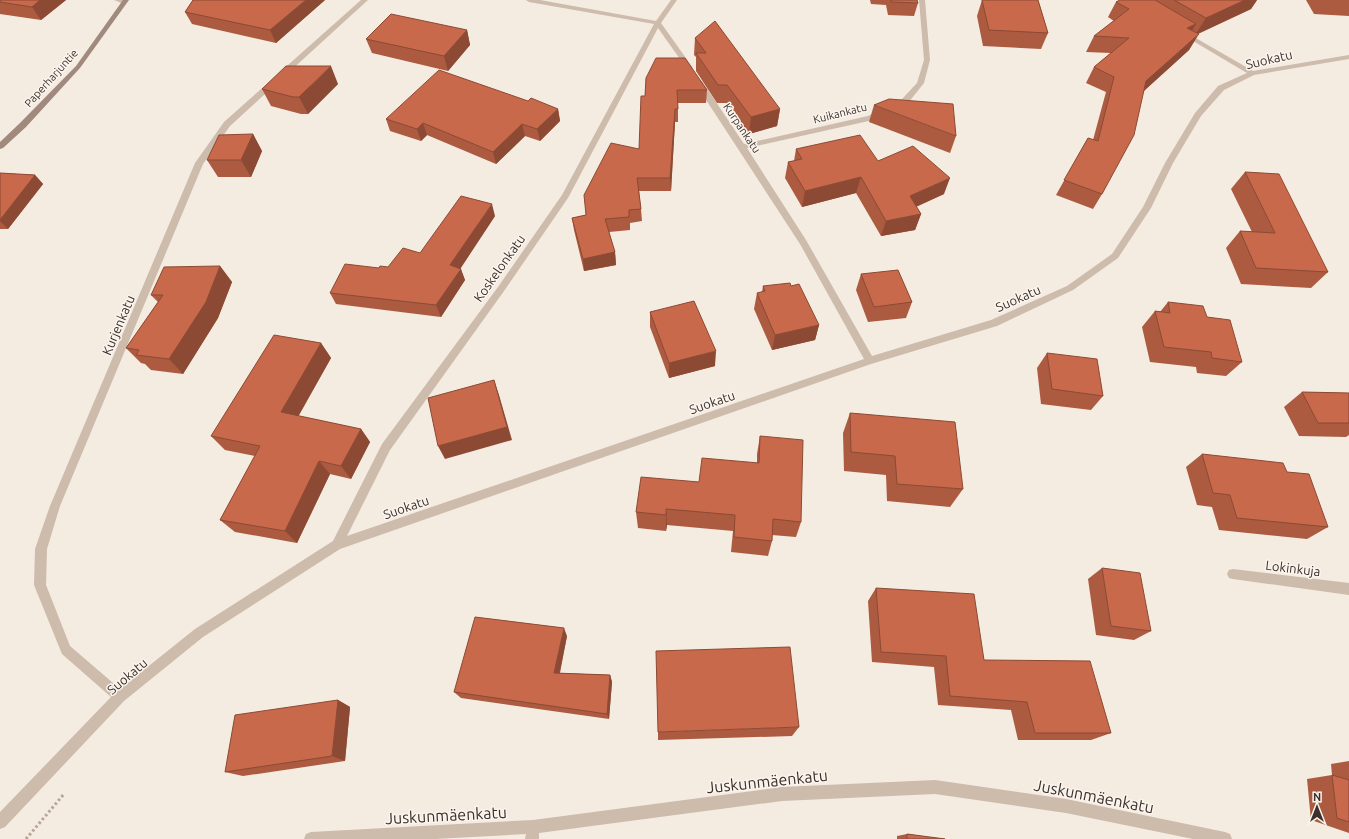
<svg xmlns="http://www.w3.org/2000/svg" width="1349" height="839" font-family="Ubuntu,sans-serif">
	<rect width="100%" height="100%" fill="#f4ebe1"/>
	<g fill="none" stroke-linecap="round" stroke-linejoin="round">
		<!-- path -->
		<polyline stroke="#b9a596" stroke-width="3" stroke-dasharray="2.5 2.5" stroke-linecap="butt" points="26,839 64,794"/>
		<!-- street -->
		<g fill="#cdbbac" fill-rule="evenodd">
			<polygon points="114,0 124,0 127,2 124,4"/>
			<polygon points="361,0 368,0 230,126 203,164 60,506 47,549 46,585 70,646 120,689 195,629 333,541 382,444 498,287 562,195 654,24 529,2 526,0 540,0 656,21 671,0 677,0 661,23 693,68 689,70 687,69 658,28 568,198 504,291 390,450 347,536 864,359 800,244 695,83 696,81 702,81 744,144 868,116 902,99 917,83 924,60 919,0 925,0 930,60 924,83 908,103 873,120 747,148 806,240 872,356 991,320 1067,286 1112,254 1143,207 1165,163 1195,113 1218,86 1247,73 1183,35 1183,33 1187,33 1253,71 1349,55 1349,59 1254,75 1224,90 1201,116 1173,163 1151,208 1118,258 1073,290 997,326 871,364 340,549 203,637 124,701 5,827 0,829 0,812 111,697 62,654 34,585 35,549 50,506 195,163 224,122"/>
			<polygon points="1233,569 1349,583 1349,595 1233,579 1229,578 1227,574 1229,570"/>
			<polygon points="935,780 1066,799 1225,832 1230,834 1232,839 1193,839 1066,813 935,794 782,801 539,833 539,839 525,839 526,834 435,839 304,839 306,834 311,832 533,820 782,787"/>
		</g>
		<!-- secondary -->
		<polygon fill="#a18a7d" fill-rule="evenodd" points="123,0 129,0 80,68 26,127 3,148 0,149 0,142 20,123 76,66"/>
	</g>
	<!-- wall -->
	<g fill="#ac5a40">
		<polygon points="0,0 66,0 41,20 0,14"/>
		<polygon points="193,0 325,0 276,43 192,24 185,12"/>
		<polygon points="870,0 917,0 918,3 914,16 888,15 886,5 871,4"/>
		<polygon points="982,0 1038,0 1048,33 1041,49 983,46 977,16"/>
		<polygon points="1120,0 1257,0 1251,9 1198,34 1189,50 1144,91 1102,194 1093,209 1056,195 1088,138 1093,140 1106,92 1086,83 1094,67 1111,53 1086,52 1094,36 1114,21 1108,17 1116,2"/>
		<polygon points="1306,0 1349,0 1349,16 1314,14"/>
		<polygon points="467,30 470,45 448,71 372,53 366,39"/>
		<polygon points="695,38 780,109 777,126 749,134 726,103 717,103 696,71 696,57 694,55"/>
		<polygon points="646,78 707,90 706,103 678,103 678,122 675,122 671,191 639,191 641,209 642,221 630,223 630,230 609,232 615,252 616,265 584,271 574,230 572,218 586,215 639,149 645,96"/>
		<polygon points="338,84 308,114 301,114 271,106 262,89"/>
		<polygon points="528,101 558,109 560,121 540,141 525,136 496,164 427,135 421,141 390,131 386,119"/>
		<polygon points="874,105 956,136 950,153 869,122"/>
		<polygon points="253,134 262,151 251,177 218,177 207,160"/>
		<polygon points="796,149 878,161 944,194 916,207 921,214 915,230 881,236 856,193 802,207 785,178 788,162 794,161"/>
		<polygon points="1245,172 1328,272 1311,288 1241,284 1226,248 1240,231 1252,232 1231,189"/>
		<polygon points="0,173 35,175 43,184 8,229 0,229"/>
		<polygon points="495,216 460,268 465,280 441,317 336,304 330,293 379,268 388,267 420,253"/>
		<polygon points="220,266 232,282 218,318 183,374 151,370 145,364 141,363 126,348 158,302 151,295"/>
		<polygon points="861,274 912,302 906,318 868,322 856,290"/>
		<polygon points="763,286 791,286 819,325 815,340 772,350 754,309 757,293 762,292"/>
		<polygon points="1168,302 1207,317 1242,362 1226,376 1197,373 1196,367 1150,362 1142,327 1155,311 1160,312"/>
		<polygon points="650,312 715,366 669,378 650,327"/>
		<polygon points="321,343 331,358 298,416 361,429 370,442 351,479 330,474 297,543 235,532 220,520 255,456 225,450 211,436"/>
		<polygon points="1047,353 1103,396 1091,410 1041,404 1037,368"/>
		<polygon points="1302,392 1349,393 1349,435 1346,437 1299,436 1284,407"/>
		<polygon points="850,413 963,489 950,507 887,501 886,475 844,471 843,433"/>
		<polygon points="760,436 801,522 796,537 772,535 772,541 768,556 731,552 733,531 667,525 666,531 638,528 636,512 699,482 757,463 757,454"/>
		<polygon points="1202,454 1287,472 1328,527 1307,539 1219,530 1212,507 1197,505 1186,467"/>
		<polygon points="1102,568 1151,631 1134,640 1096,635 1088,579"/>
		<polygon points="876,588 984,660 1111,733 1091,740 1018,740 1011,710 938,705 934,667 872,662 868,601"/>
		<polygon points="567,636 560,673 610,675 612,682 609,719 461,698 454,692"/>
		<polygon points="338,700 350,707 345,761 243,776 225,772"/>
		<polygon points="799,727 792,736 658,740 658,732"/>
		<polygon points="1349,761 1349,833 1311,820 1307,779 1332,775 1331,764"/>
		<polygon points="907,834 945,839 897,839 897,836"/>
	</g>
	<!-- shaded-wall -->
	<g fill="#8c4a34">
		<polygon points="40,0 66,0 41,20 32,7"/>
		<polygon points="306,0 325,0 276,43 270,30"/>
		<polygon points="1245,0 1257,0 1251,9 1195,35 1206,18"/>
		<polygon points="1196,24 1187,39 1187,28"/>
		<polygon points="467,30 470,45 448,71 444,56"/>
		<polygon points="1199,34 1189,50 1137,97 1146,81"/>
		<polygon points="331,66 338,84 308,114 299,97"/>
		<polygon points="558,109 560,121 540,141 537,129"/>
		<polygon points="675,109 675,122 671,191 670,178"/>
		<polygon points="780,109 777,126 749,134 751,117"/>
		<polygon points="423,123 427,135 421,141 417,129"/>
		<polygon points="522,124 525,136 496,164 493,152"/>
		<polygon points="253,134 262,151 251,177 241,160"/>
		<polygon points="35,175 43,184 8,229 0,221 0,220"/>
		<polygon points="861,177 856,193 802,207 805,191"/>
		<polygon points="950,178 944,194 904,212 910,196"/>
		<polygon points="492,204 495,216 455,277 450,265"/>
		<polygon points="921,214 915,230 881,236 886,221"/>
		<polygon points="615,252 616,265 584,271 583,259"/>
		<polygon points="220,266 232,282 218,318 183,374 169,359"/>
		<polygon points="461,269 465,280 441,317 436,305"/>
		<polygon points="819,325 815,340 772,350 775,335"/>
		<polygon points="321,343 331,358 293,426 281,412"/>
		<polygon points="716,351 715,366 669,378 669,363"/>
		<polygon points="494,380 499,395 512,440 445,459 438,446"/>
		<polygon points="361,429 370,442 351,479 341,466"/>
		<polygon points="319,461 330,474 297,543 285,531"/>
		<polygon points="666,509 667,525 666,531"/>
		<polygon points="564,628 567,636 558,680 554,673"/>
		<polygon points="610,675 612,682 609,719 607,714"/>
		<polygon points="338,700 350,707 345,761 332,756"/>
	</g>
	<!-- building -->
	<g fill="#c8694b" stroke="#8c4a34">
		<polygon points="0,0 40,0 32,7 0,2"/>
		<polygon points="193,0 306,0 270,30 185,12"/>
		<polygon points="891,0 917,0 918,3 891,2"/>
		<polygon points="982,0 1038,0 1048,33 989,30"/>
		<polygon points="1120,0 1155,0 1196,24 1187,28 1199,34 1146,81 1134,135 1102,194 1064,180 1088,138 1098,141 1114,77 1094,67 1129,38 1094,36 1129,9 1116,2"/>
		<polygon points="1174,0 1245,0 1206,18"/>
		<polygon points="391,14 467,30 444,56 366,39"/>
		<polygon points="715,21 780,109 751,117 727,85 718,85 696,53 706,53 695,38"/>
		<polygon points="656,58 685,58 707,90 677,90 678,109 675,109 670,178 637,178 641,209 629,210 629,217 605,219 615,252 583,259 572,218 586,215 584,195 611,143 639,149 641,96 645,96 646,78"/>
		<polygon points="286,66 331,66 299,97 293,97 262,89"/>
		<polygon points="439,70 528,101 531,98 558,109 537,129 522,124 493,152 423,123 417,129 386,119"/>
		<polygon points="889,99 953,104 956,136 874,105"/>
		<polygon points="253,134 241,160 207,160 219,135"/>
		<polygon points="860,135 878,161 913,146 950,178 910,196 921,214 886,221 861,177 805,191 788,162 802,159 796,149"/>
		<polygon points="1245,172 1279,174 1328,272 1256,268 1240,231 1275,233"/>
		<polygon points="0,173 35,175 0,220"/>
		<polygon points="461,196 492,204 450,265 461,269 436,305 330,293 345,264 379,268 380,266 388,267 403,248 420,253"/>
		<polygon points="220,266 206,302 169,359 136,355 139,350 126,348 163,295 151,295 164,267"/>
		<polygon points="898,270 912,302 874,307 861,274"/>
		<polygon points="790,283 791,286 799,284 819,325 775,335 757,293 765,291 763,286"/>
		<polygon points="694,301 716,351 669,363 650,312"/>
		<polygon points="1168,302 1203,306 1207,317 1230,320 1242,362 1212,358 1211,352 1164,347 1155,311 1170,313"/>
		<polygon points="274,335 321,343 281,412 361,429 341,466 319,461 285,531 220,520 260,446 211,436"/>
		<polygon points="1047,353 1097,359 1103,396 1052,389"/>
		<polygon points="494,380 507,427 438,446 428,398"/>
		<polygon points="1302,392 1349,393 1349,423 1318,423"/>
		<polygon points="850,413 955,422 963,489 897,484 895,456 851,452"/>
		<polygon points="760,436 803,440 801,522 773,519 772,541 734,537 735,515 666,509 666,515 636,512 641,477 699,482 702,458 759,463"/>
		<polygon points="1202,454 1283,463 1287,472 1309,474 1328,527 1237,518 1230,495 1213,493"/>
		<polygon points="1102,568 1140,573 1151,631 1111,626"/>
		<polygon points="876,588 974,594 984,660 1090,661 1111,733 1035,733 1027,702 950,696 946,656 881,652"/>
		<polygon points="475,617 564,628 554,673 610,675 607,714 454,692"/>
		<polygon points="790,647 799,727 658,732 656,651"/>
		<polygon points="338,700 332,756 225,772 235,715"/>
		<polygon points="1332,775 1349,780 1349,822 1337,818"/>
		<polygon points="907,834 945,839 907,839"/>
	</g>
	<g text-anchor="middle" dominant-baseline="central" stroke-width="3" stroke-linejoin="round" paint-order="stroke">
		<!-- far-street labels -->
		<g font-size="11" fill="#3b302b" stroke="#fbf5ee">
			<text transform="translate(51 78) rotate(-48)">Paperharjuntie</text>
			<text transform="translate(840 113) rotate(-14)">Kuikankatu</text>
			<text transform="translate(742 128) rotate(56)">Kurpankatu</text>
		</g>
		<!-- street labels -->
		<g font-size="13" fill="#3b302b" stroke="#fbf5ee">
			<text transform="translate(1269 59) rotate(-13)">Suokatu</text>
			<text transform="translate(499 268) rotate(-55)">Koskelonkatu</text>
			<text transform="translate(1018 298) rotate(-24)">Suokatu</text>
			<text transform="translate(118 325) rotate(-67)">Kurjenkatu</text>
			<text transform="translate(712 402) rotate(-19)">Suokatu</text>
			<text transform="translate(406 507) rotate(-19)">Suokatu</text>
			<text transform="translate(1293 568) rotate(7)">Lokinkuja</text>
			<text transform="translate(127 676) rotate(-40)">Suokatu</text>
		</g>
		<!-- near-street labels -->
		<g font-size="16" fill="#3b302b" stroke="#fbf5ee">
			<text transform="translate(767 781) rotate(-6)">Juskunmäenkatu</text>
			<text transform="translate(1094 796) rotate(11)">Juskunmäenkatu</text>
			<text transform="translate(446 815) rotate(-3)">Juskunmäenkatu</text>
		</g>
	</g>
	<!-- north arrow -->
	<g transform="translate(1317 807)" stroke="#fbf5ee" stroke-width="3" paint-order="stroke">
	<path d="M0-3L7 15L0 10L-7 15Z" fill="#3b302b"/>
	<text y="-6" font-size="11" font-weight="bold" text-anchor="middle" fill="#3b302b">N</text>
	</g>
</svg>
